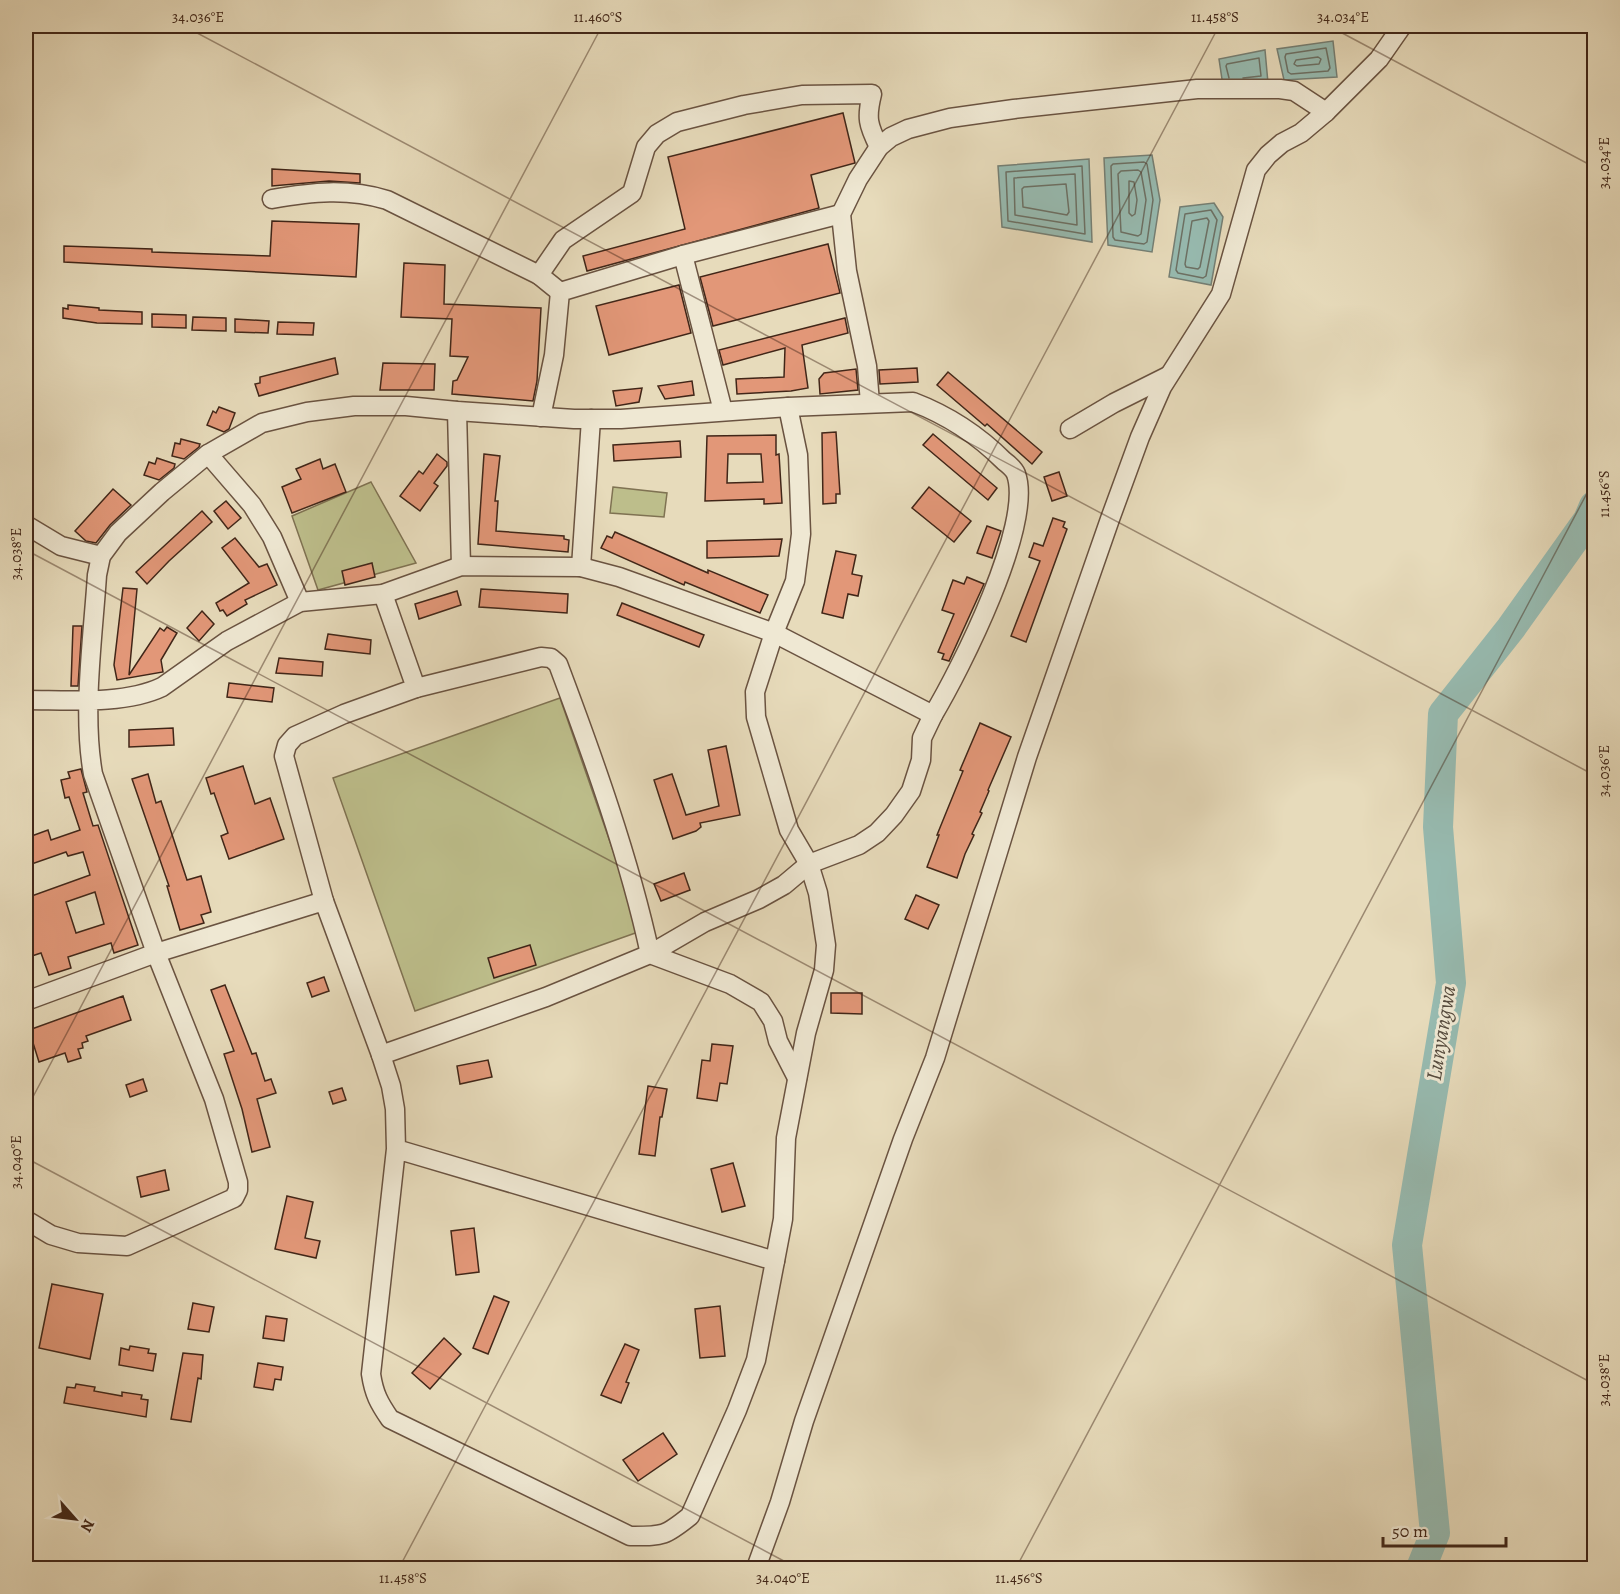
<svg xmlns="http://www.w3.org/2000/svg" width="1620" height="1594" font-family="Alegreya,serif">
	<rect width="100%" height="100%" fill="#e7dbbb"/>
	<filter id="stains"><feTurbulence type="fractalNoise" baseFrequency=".00333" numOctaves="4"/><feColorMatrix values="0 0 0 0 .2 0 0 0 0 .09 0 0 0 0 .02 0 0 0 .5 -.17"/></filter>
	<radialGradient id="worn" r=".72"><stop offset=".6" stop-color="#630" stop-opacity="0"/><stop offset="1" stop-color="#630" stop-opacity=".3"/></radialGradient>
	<!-- green -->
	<g fill="#bdbe8b" stroke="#7f7252" stroke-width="1.5">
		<polygon points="371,482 416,563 318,590 292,516"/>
		<polygon points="613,487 667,493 664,517 610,513"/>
		<polygon points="560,698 641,931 415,1011 333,778"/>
	</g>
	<!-- water -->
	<g fill="#97bbb1" stroke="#757f74" stroke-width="1.5">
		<polygon points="1333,41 1337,77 1284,80 1277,49"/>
		<polygon points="1265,50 1268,83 1223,86 1219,59"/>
		<polygon points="1152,155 1160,200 1152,252 1108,245 1104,158"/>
		<polygon points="1089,159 1092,242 1002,227 998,166"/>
		<polygon points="1214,203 1223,217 1211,285 1169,277 1180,207"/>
	</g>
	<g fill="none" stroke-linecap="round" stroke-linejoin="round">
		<!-- shore -->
		<g stroke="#6c7064" stroke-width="1.5">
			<polygon points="1326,48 1330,68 1328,71 1291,74 1288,72 1285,57 1286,54"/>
			<polygon points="1318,57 1321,59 1319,64 1297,66 1294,64 1296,60"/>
			<polyline points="1229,78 1226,66 1227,64 1259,58 1261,76 1243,78"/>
			<polygon points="1144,162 1147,164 1153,200 1147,242 1144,244 1115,240 1113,237 1111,166 1113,164"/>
			<polygon points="1082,166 1085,234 1008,221 1006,172"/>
			<polygon points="1138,170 1141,172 1146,200 1141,234 1138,236 1121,232 1118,174 1121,171"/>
			<polygon points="1075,174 1077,225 1015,215 1014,178"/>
			<polygon points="1129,181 1134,182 1137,200 1135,214 1132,216 1129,213"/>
			<polygon points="1066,184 1069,212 1067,215 1023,207 1022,189 1024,187"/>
			<polygon points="1211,210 1217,220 1206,276 1203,278 1178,273 1176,270 1185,214"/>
			<polygon points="1207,218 1209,221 1200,267 1198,269 1186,267 1185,264 1192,221"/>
		</g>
		<!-- river -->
		<polyline stroke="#97bbb1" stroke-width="30" points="1421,1568 1435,1533 1407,1245 1451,983 1438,827 1443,714 1511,628 1588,520 1594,506"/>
	</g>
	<!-- building -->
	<g fill="#e29778" stroke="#412618" stroke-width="1.5" fill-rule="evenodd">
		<polygon points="843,113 855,163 811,175 819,208 587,271 583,256 685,229 668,157"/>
		<polygon points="272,169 360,174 360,183 329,181 272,186"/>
		<polygon points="272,221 359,224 356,277 64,262 64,246 152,249 152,252 270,256"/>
		<polygon points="828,244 840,293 713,326 700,277"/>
		<polygon points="404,263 445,265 444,304 541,308 537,381 533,401 452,394 453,381 457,380 468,357 450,356 452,319 401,317"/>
		<polygon points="679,285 691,333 609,355 596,306"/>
		<polygon points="68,305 99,308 99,310 142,312 142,324 97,323 63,318 63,308 68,309"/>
		<polygon points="152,314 186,315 186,328 152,327"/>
		<polygon points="193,317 226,318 226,331 192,330"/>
		<polygon points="845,318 848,333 802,345 808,388 791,391 737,394 736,379 784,377 785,348 723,365 719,350"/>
		<polygon points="235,319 269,321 268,333 235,332"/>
		<polygon points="278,322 314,323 313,335 277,334"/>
		<polygon points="335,358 338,374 259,396 255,384 260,383 260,377"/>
		<polygon points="383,363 435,364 434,390 380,390"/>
		<polygon points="917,368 918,382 880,384 879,370"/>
		<polygon points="856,369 858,390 820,394 819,379 824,373"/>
		<polygon points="948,372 1042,452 1032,464 987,424 985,426 937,385"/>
		<polygon points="692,381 694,395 665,399 658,386"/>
		<polygon points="642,388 639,402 616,406 613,391"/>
		<polygon points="219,407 235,413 229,429 224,432 207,425 213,411 216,413"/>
		<polygon points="836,432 840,494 836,494 836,503 823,504 822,433"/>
		<polygon points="933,434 997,488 988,500 923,445"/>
		<path d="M776,435V455L779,454L782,503L764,504V499L705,501L707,436ZM728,454H761L763,482L727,483Z"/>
		<polygon points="181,439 200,444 199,447 184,459 172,456 175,443 180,444"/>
		<polygon points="680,441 681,457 614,461 613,445"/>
		<polygon points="437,454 447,462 447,466 434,483 438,486 420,511 400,496 419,471 423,474"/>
		<polygon points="484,454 500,456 495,501 498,501 496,531 564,536 564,539 569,540 568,552 478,544"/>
		<polygon points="157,458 175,464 174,468 159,480 144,475 149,462 155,464"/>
		<polygon points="320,459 323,469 335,464 346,492 292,513 282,487 301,479 296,469"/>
		<polygon points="1059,472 1067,496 1052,501 1044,477"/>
		<polygon points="929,487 971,521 954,542 912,508"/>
		<polygon points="113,489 131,505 110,525 96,543 86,541 75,531"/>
		<polygon points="226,501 241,518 228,529 214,511"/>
		<polygon points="202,511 212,522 169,561 147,584 136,572"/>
		<polygon points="1053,518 1065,522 1063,527 1067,529 1026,642 1011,636 1040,561 1029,557 1034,543 1043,546"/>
		<polygon points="987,526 1001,531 992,558 977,553"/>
		<polygon points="615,532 708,573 708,570 768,595 760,613 685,582 684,585 601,548 607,536 612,538"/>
		<polygon points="235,538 259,567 267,564 277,585 245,600 247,604 227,616 223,610 220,611 216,603 249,583 222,548"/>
		<polygon points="782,539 779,556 707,558 707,541"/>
		<polygon points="836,551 856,555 852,574 862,576 858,596 848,594 843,618 822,613"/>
		<polygon points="372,563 375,577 345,585 342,571"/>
		<polygon points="967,577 984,584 949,661 942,659 944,654 938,652 954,614 942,610 953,580 964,584"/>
		<polygon points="123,588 137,589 129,675 160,628 164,631 167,627 177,633 161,660 163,672 117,680 114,665"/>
		<polygon points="481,589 568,594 567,613 479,607"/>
		<polygon points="457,591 461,605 419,619 415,604"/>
		<polygon points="622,603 704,635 699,647 617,615"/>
		<polygon points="202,611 214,624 199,641 187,628"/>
		<polygon points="73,626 82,626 78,686 71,686"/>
		<polygon points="328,634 371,640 370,654 325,649"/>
		<polygon points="279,658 323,662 322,676 276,673"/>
		<polygon points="229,683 274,688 272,702 227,697"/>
		<polygon points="980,723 1011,737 988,790 989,791 980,812 982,813 972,834 974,835 965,854 957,878 927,867 939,835 937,835 963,771 960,770"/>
		<polygon points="173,728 174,745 129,747 129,730"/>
		<polygon points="726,746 740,815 700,823 701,827 696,831 673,839 654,780 672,774 686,815 719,806 708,750"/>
		<polygon points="243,766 255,804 270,798 284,839 229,859 221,836 228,833 214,793 211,794 206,778"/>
		<path d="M81,769L87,792L83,793L93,826L98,825L138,945L114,953L111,943L68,957L71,968L49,975L41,953L26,958V898L90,875L83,852L68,856L66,852L26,866V838L48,830L51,840L80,830L69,797L65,798L61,780L70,778L68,772ZM95,892L104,924L76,933L66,902Z"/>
		<polygon points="148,774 156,803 161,801 187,880 201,876 211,912 201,915 204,923 180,930 167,886 169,886 132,779"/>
		<polygon points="684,873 690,890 661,901 654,884"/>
		<polygon points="916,895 939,905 928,929 905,919"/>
		<polygon points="530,945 536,965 494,978 488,958"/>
		<polygon points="324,977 329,991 312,997 307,983"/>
		<polygon points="225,985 252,1054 256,1053 265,1081 271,1079 276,1093 257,1099 270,1147 252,1152 242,1109 224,1054 234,1051 211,990"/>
		<polygon points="831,993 862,993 862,1014 831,1013"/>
		<polygon points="123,996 131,1020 86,1036 88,1041 82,1043 83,1048 78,1049 81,1058 68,1062 65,1053 39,1062 29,1030"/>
		<polygon points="712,1044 733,1046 727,1084 720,1083 717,1101 697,1098 702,1060 710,1061"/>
		<polygon points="488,1060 492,1077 460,1084 457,1066"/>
		<polygon points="143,1079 147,1091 130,1097 126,1085"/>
		<polygon points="648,1086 667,1089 662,1117 660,1117 655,1156 639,1154"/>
		<polygon points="342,1088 346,1100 333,1104 329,1092"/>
		<polygon points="733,1163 745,1206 722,1212 711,1169"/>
		<polygon points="165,1170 169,1190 141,1197 137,1177"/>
		<polygon points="287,1196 313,1202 305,1238 320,1241 316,1258 275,1249"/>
		<polygon points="474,1228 479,1272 456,1275 451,1231"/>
		<polygon points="52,1284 103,1294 90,1359 39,1348"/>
		<polygon points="494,1296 509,1302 488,1354 473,1348"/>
		<polygon points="193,1303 214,1307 209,1332 188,1329"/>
		<polygon points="720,1306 725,1356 700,1358 695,1309"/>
		<polygon points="266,1316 287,1319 284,1341 263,1338"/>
		<polygon points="444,1338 461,1354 430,1389 412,1373"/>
		<polygon points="625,1344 639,1350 626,1382 629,1383 621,1403 601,1395"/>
		<polygon points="130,1346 149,1349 148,1353 156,1354 153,1371 119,1365 121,1348 129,1350"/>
		<polygon points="183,1353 203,1355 201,1379 198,1378 191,1422 171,1419"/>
		<polygon points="258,1363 283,1367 281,1380 275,1379 273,1390 254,1387"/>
		<polygon points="76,1384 95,1387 94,1391 122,1396 122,1392 142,1395 141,1399 148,1400 146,1417 64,1403 67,1387 75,1388"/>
		<polygon points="663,1433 677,1454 638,1481 623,1460"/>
	</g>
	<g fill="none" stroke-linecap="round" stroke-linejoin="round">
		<defs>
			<g id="street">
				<path d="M272,199C312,192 347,188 387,200L539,275L560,292"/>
				<polyline points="683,255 723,411"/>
				<path d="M539,275L563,240L632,193L646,147L657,134L677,122L744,105L802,95L872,94C866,118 868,125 879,147"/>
				<polyline points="870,403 867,366 847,271 841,214 858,179 879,147 891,137 908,129 950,118 1014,109 1197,89 1280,89 1294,91 1326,112"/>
				<polyline points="457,411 461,566"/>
				<polyline points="541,417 554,355 560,292 683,255 841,214"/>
				<polyline points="1070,429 1114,403 1168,376"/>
				<polyline points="208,454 252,505 272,537 300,602"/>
				<polyline points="26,525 61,546 101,556"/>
				<polyline points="581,567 591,419"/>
				<path d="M416,688L541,657L551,658L558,664C593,757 629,857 650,954L705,922L759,899L784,885L809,864L859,845L877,833L894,815L911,791L921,760L922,738L933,715"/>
				<path d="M26,700C67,700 124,705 162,687L227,641L300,602L383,594L461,566L581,567L619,577L774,633L933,715C960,670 1034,524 1016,474C1014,469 1008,464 1004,461C978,435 947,415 913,402L788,407L621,419H574L457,411L406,406H354L307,412L262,423L208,454L162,492L118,533L101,556L97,575C93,637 82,713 93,774L156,953L214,1099L238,1182V1190L234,1198L127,1246L78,1243L51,1235L26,1220"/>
				<polyline points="324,901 284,756 287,745 295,736 344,714 416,688 383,594"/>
				<path d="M26,1001L156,953L324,901L381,1055L391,1086L395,1109L396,1149L371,1374C374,1394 379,1403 390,1419L630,1536C663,1536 664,1537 690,1516L737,1410L756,1360L775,1261L396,1149"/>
				<polyline points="381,1055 546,997 650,954 730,984 761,1002 773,1021 778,1041 797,1078"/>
				<polyline points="775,1261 783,1219 786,1138 806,1033 824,970 826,945 818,893 809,864 789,830 756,717 755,692 774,633 795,581 801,534 798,455 788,407"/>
				<polyline points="756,1568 780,1502 804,1421 903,1139 935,1058 1027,757 1110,519 1140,437 1162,387 1221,294 1256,170 1268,155 1282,143 1301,133 1326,112 1379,59 1402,26"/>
			</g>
		</defs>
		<!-- street casing -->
		<use href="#street" stroke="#6a5341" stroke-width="21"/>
		<!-- street -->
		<use href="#street" stroke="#efe8d3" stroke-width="18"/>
	</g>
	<!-- ticks -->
	<path fill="none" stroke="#412618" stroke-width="1.5" stroke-opacity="0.45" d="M184,26L1594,775M1329,26L1594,167M26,550L1594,1384M26,1110L602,26M26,1158L797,1568M399,1568L1219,26M1016,1568L1594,480"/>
	<g text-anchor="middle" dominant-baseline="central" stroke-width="6" stroke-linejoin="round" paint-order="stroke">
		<!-- water labels -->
		<g font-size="22" font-style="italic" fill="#564b3e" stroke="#efe8d3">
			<text transform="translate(1441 1033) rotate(-81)">Lunyangwa</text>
		</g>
	</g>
	<!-- margin -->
	<rect width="1620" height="1594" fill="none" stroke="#e7dbbb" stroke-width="66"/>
	<!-- north arrow -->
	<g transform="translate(75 1519) rotate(118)" stroke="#efe8d3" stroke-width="4.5" paint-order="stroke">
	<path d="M0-4.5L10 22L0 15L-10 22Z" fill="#412618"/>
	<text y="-9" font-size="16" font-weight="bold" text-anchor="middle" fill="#412618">N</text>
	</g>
	<!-- scale -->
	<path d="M1383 1537v9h123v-9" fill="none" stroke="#412618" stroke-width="3"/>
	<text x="1392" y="1537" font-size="18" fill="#412618" stroke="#efe8d3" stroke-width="4.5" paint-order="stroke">50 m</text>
	<rect x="33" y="33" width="1554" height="1528" fill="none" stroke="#412618" stroke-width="2"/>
	<g font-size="15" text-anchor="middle" fill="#412618">
		<text x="198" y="22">34.036°E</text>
		<text x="598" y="22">11.460°S</text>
		<text x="1215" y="22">11.458°S</text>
		<text x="1343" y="22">34.034°E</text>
		<text transform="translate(1604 163) rotate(-90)" y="5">34.034°E</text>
		<text transform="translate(1604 494) rotate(-90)" y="5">11.456°S</text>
		<text transform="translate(16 554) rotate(-90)" y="5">34.038°E</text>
		<text transform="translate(1604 771) rotate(-90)" y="5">34.036°E</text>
		<text transform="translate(16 1162) rotate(-90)" y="5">34.040°E</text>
		<text transform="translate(1604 1380) rotate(-90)" y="5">34.038°E</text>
		<text x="403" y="1583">11.458°S</text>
		<text x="783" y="1583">34.040°E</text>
		<text x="1019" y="1583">11.456°S</text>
	</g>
	<rect width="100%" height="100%" filter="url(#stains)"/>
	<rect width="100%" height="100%" fill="url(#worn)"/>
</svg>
